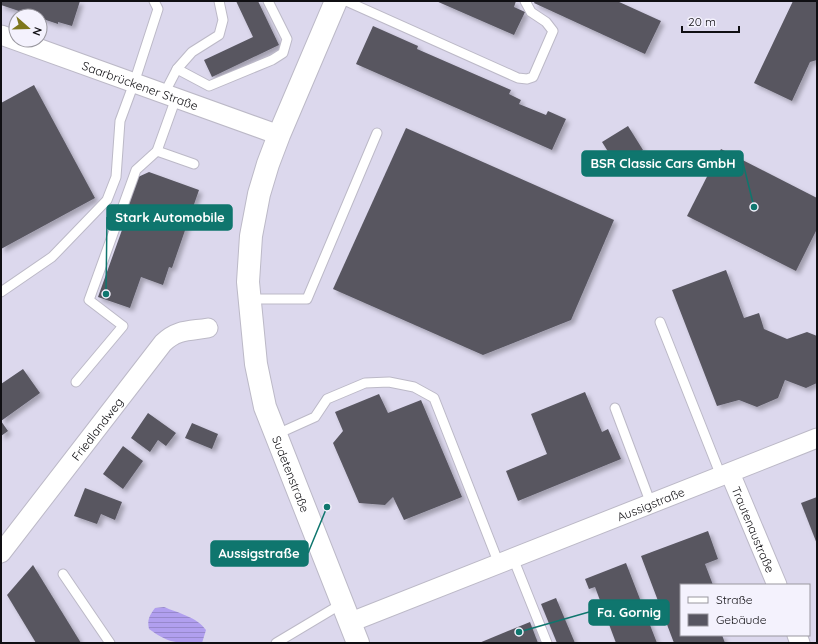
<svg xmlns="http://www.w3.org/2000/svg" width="818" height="644" font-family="Quicksand,sans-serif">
	<defs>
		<pattern id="water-rules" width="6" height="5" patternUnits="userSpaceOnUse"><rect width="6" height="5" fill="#b19fef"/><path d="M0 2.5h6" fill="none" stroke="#9788cc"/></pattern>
		<filter id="shadow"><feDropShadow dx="3.5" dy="3.5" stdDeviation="2" flood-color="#0004"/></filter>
	</defs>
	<rect width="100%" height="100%" fill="#e7e4f2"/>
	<!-- built -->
	<path fill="#dcd8ed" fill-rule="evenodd" d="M1,1H817V643H1ZM16,16H40V40H16ZM681,585H809V635H681Z"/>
	<!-- water -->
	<path fill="url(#water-rules)" d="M164,607C178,613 197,617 206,630L202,643C176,643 170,644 149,629C147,620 149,616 155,608Z"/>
	<!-- building -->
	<g fill="#585661" filter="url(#shadow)">
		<polygon points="1,1 80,1 72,26 58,22 58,24 40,18 40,16 34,16 1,5"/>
		<polygon points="236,1 258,1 279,45 212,77 204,60 253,37"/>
		<polygon points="436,1 516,1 514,7 525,12 514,35"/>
		<polygon points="535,1 617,1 661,21 645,54 534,3"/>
		<polygon points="793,1 817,1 816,50 817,60 810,62 792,101 754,83"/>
		<polygon points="373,26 418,46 417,49 511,90 509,94 521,100 519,104 546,115 548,111 566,119 552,150 356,64"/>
		<polygon points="34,85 95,198 1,249 1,103"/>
		<polygon points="628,126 643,150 617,166 602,142"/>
		<polygon points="406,128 614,220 571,320 483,355 333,289"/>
		<polygon points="721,149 817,198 817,229 796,271 687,216"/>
		<polygon points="149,172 199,190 172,268 169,267 163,285 141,277 130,308 98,297 127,216 124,215 138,177"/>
		<polygon points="726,270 744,318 759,313 764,329 787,339 807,332 817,336 817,383 806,388 785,380 778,398 757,407 739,400 717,406 672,290"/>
		<polygon points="23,369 40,393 1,421 8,431 1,436 1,384"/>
		<polygon points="585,392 602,432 608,429 621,459 518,501 506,471 547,454 531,414"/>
		<polygon points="379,394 388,413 421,400 462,497 404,520 393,497 385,505 359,503 333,443 343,431 335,412"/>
		<polygon points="148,413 176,433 166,446 158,440 150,452 131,438"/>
		<polygon points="192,423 218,434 212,449 185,438"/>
		<polygon points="123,446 143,461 123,489 103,474"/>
		<polygon points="85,488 122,502 115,520 101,514 97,524 74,516"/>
		<polygon points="817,497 817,544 801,503"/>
		<polygon points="708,531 718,559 705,564 713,585 681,585 681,635 722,635 725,643 674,643 641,556"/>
		<polygon points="626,563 657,643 616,643 595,587 589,589 585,579"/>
		<polygon points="33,565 81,643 36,643 7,595"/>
		<polygon points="556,598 575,643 557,643 541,604"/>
		<polygon points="530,622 538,643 479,643"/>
	</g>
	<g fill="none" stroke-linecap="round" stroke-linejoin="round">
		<defs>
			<g id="service">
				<polyline points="346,1 518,78 527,79 533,77 553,31 546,22 531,12 525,1"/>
				<polyline points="177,69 209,86 272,60 283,53 287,39 268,1"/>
				<polyline points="164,94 177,69 192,52 219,35 223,20 219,1"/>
				<polyline points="157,151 194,164"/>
				<polyline points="1,292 52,257 107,200 116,177 120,121 134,83 158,9 154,1"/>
				<polyline points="248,299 307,299 377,133"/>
				<polyline points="660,322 721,476"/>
				<polyline points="76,382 123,326 89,300 136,170 157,151 176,98"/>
				<polyline points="615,408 651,504"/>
				<polyline points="275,435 315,417 327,399 365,383 389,382 414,387 434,398 499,564"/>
				<polyline points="513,558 547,643"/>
				<polyline points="63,574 110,643"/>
				<polyline points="276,643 343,603"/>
			</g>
			<g id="minor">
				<path id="s1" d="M1,35L279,135"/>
				<path id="s2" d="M730,473L777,585"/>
				<path id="s3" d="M1,553L163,343C177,329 190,331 208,328"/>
				<path id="s4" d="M351,622L817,438"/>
				<polyline points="797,635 800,643"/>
			</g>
			<g id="tertiary">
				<path id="s5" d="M336,1L279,135L268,164L259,194L251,236L248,282L256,364L265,407L358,643"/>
			</g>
		</defs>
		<!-- service casing -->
		<use href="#service" stroke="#bcb9c7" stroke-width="11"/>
		<!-- minor casing -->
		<use href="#minor" stroke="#bcb9c7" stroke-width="21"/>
		<!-- tertiary casing -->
		<use href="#tertiary" stroke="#bcb9c7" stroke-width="24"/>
		<!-- service -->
		<use href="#service" stroke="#fff" stroke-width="9"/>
		<!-- minor -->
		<use href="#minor" stroke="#fff" stroke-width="19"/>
		<!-- tertiary -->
		<use href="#tertiary" stroke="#fff" stroke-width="22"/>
	</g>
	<g text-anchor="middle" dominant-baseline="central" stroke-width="4" stroke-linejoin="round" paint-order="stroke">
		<!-- street labels -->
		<g font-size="12" fill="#100f13" stroke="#f4f2fd">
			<text stroke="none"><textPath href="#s1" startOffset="148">Saarbrückener Straße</textPath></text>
			<text stroke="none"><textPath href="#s3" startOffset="157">Friedlandweg</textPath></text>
			<text stroke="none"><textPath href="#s5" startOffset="495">Sudetenstraße</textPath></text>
			<text stroke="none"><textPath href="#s4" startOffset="322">Aussigstraße</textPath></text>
			<text stroke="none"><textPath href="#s2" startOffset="61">Trautenaustraße</textPath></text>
		</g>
	</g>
	<!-- callouts -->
	<path fill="none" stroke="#0f766e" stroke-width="1.5" d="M754 207L743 163M106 294L107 217M327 507L308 553M519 632L589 612"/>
	<g fill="#0f766e" stroke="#f4f2fd" stroke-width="1.5">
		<circle cx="754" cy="207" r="4"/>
		<circle cx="106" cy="294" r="4"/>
		<circle cx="327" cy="507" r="4"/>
		<circle cx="519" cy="632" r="4"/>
	</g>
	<g fill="#0f766e" stroke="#0f766e" stroke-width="1.5">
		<rect x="582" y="151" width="161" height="25" rx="4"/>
		<rect x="107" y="205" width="125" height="25" rx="4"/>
		<rect x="211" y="541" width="97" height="25" rx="4"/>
		<rect x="589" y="600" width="80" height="25" rx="4"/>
	</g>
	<g font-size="13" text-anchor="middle" font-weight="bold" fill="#fff">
		<text x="663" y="168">BSR Classic Cars GmbH</text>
		<text x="170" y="222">Stark Automobile</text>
		<text x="259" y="558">Aussigstraße</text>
		<text x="629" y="617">Fa. Gornig</text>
	</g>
	<!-- border -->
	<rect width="818" height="644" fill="none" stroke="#100f13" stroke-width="4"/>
	<!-- legend -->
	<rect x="680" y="584" width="130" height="52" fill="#f4f2fd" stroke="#99979f"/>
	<rect x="688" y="597" width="20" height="6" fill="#ffffff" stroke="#99979f"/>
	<text x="716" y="604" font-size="12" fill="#100f13">Straße</text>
	<rect x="688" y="614" width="20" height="12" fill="#585661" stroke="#99979f"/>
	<text x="716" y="624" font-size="12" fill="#100f13">Gebäude</text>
	<!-- north arrow -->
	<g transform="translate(28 28) rotate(110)"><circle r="19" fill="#f4f2fd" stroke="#99979f"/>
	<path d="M0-3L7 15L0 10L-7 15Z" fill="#7e771c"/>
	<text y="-6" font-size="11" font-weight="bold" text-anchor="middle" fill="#100f13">N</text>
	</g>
	<!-- scale -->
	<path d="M682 26v6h57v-6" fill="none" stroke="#100f13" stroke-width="2"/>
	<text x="688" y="26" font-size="12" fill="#100f13" stroke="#f4f2fd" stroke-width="3" paint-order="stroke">20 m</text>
</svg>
